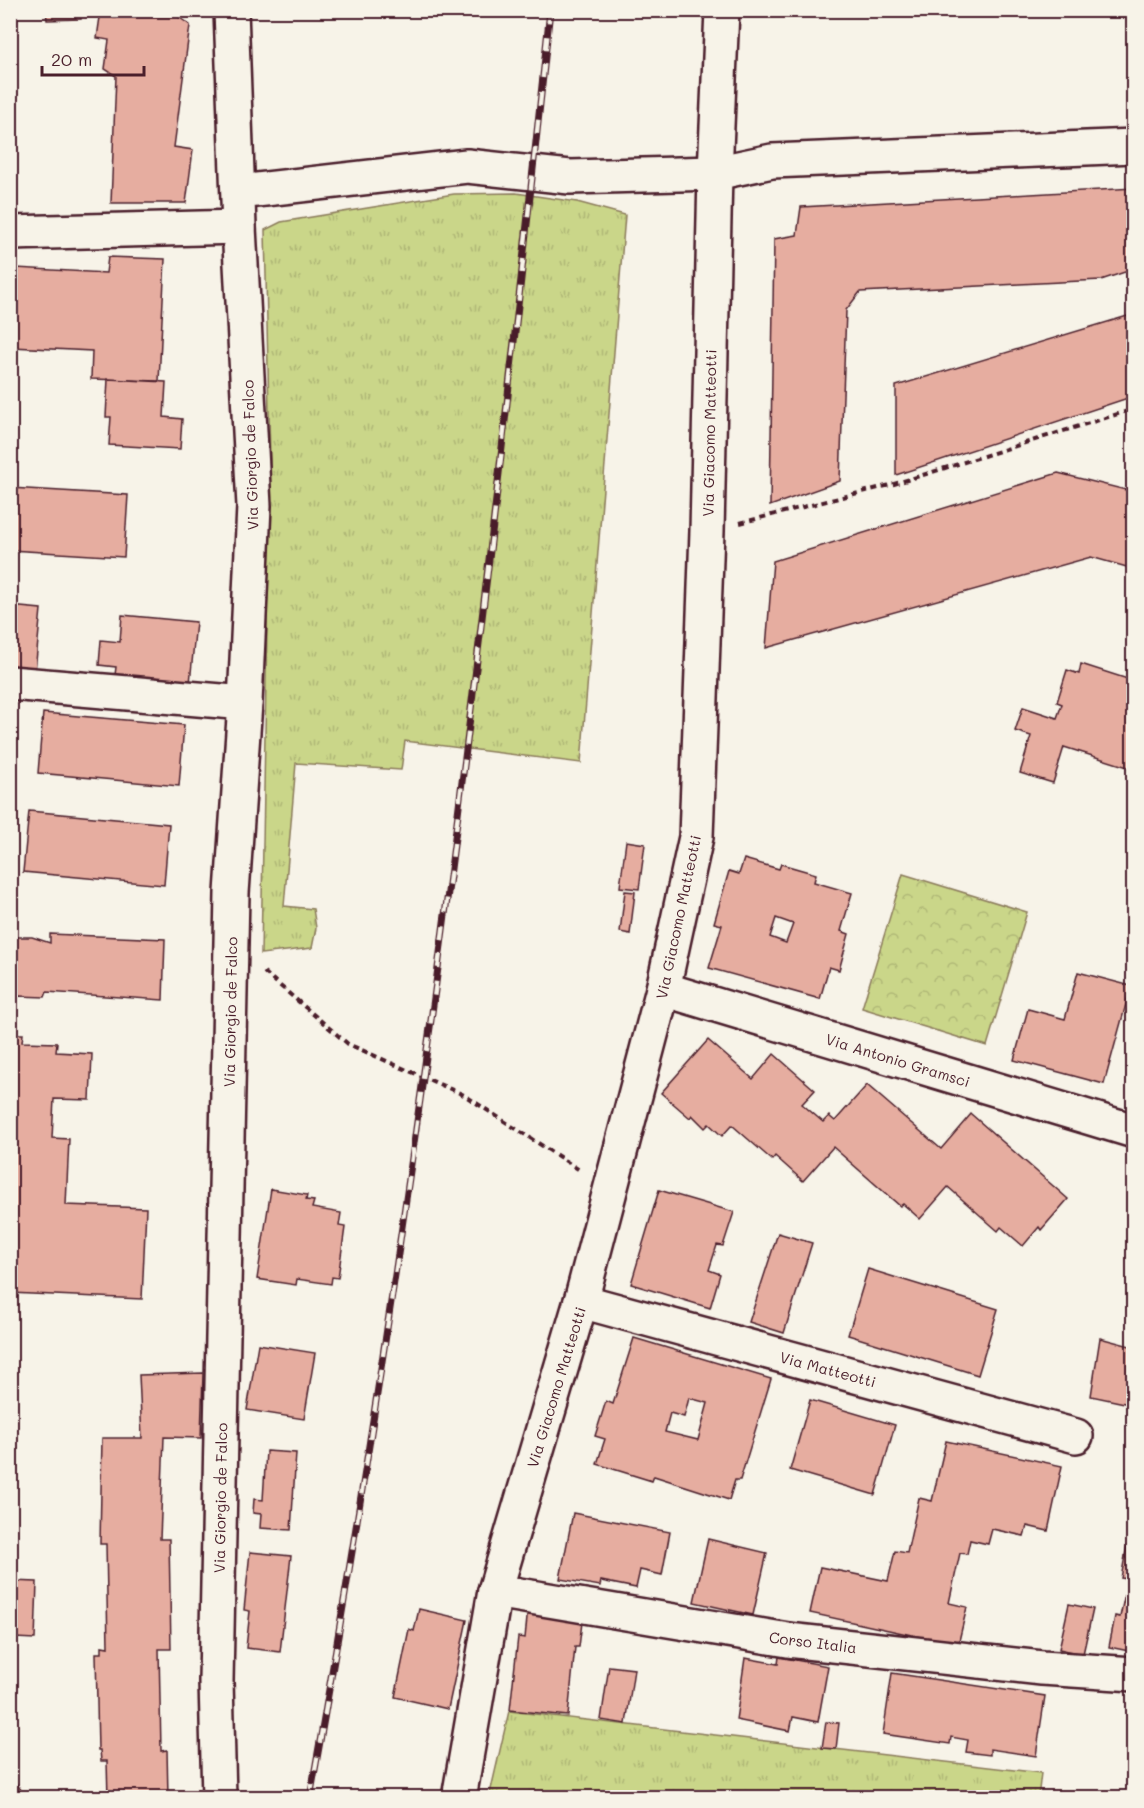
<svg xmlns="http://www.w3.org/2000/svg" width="1144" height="1808" font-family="Mali,sans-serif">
	<defs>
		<pattern id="grass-tufts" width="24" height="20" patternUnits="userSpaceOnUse" patternTransform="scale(1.5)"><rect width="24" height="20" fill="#cad689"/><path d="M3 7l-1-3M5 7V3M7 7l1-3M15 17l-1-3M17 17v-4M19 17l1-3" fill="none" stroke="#afb776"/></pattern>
		<pattern id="forest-crowns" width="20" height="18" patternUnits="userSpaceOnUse" patternTransform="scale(1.5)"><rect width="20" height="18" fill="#cad689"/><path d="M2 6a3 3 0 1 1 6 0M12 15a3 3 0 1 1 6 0" fill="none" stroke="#afb776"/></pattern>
	</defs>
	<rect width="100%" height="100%" fill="#f7f3e8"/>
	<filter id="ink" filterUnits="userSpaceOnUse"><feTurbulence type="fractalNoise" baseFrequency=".0167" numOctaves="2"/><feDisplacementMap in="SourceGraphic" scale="12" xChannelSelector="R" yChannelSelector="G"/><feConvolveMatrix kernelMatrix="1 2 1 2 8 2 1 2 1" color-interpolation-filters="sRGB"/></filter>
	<g filter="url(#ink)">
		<!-- grass -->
		<g fill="url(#grass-tufts)" stroke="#8a7a5a" stroke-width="1.5">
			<polygon points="516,193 577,202 625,215 581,763 405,741 401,770 296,763 284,906 313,909 316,928 312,948 261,954 270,460 265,230 281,222 454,194"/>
			<polygon points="509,1711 1041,1773 1038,1798 489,1798"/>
		</g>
		<!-- forest -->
		<polygon fill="url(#forest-crowns)" stroke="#8a7a5a" stroke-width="1.5" points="903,874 1027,912 987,1046 862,1008"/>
		<!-- building -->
		<g fill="#e6ada0" stroke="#4a1f2b" stroke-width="1.5" fill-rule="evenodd">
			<polygon points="46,10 80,10 81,19 47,20"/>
			<polygon points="177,16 190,25 174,147 193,150 186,203 111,203 116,76 105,69 109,40 97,38 100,17"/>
			<polygon points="1134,188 1134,269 1101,280 860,292 846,310 840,481 770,506 774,239 797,235 801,207"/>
			<polygon points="108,257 165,259 159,381 91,379 92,351 12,347 16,268 106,273"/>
			<polygon points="1134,314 1134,396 896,475 896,386"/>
			<polygon points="108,379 166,382 164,417 182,419 180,449 109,445 111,417 106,417"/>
			<polygon points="1058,473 1134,492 1134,569 1091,557 766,648 773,561"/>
			<polygon points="10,488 128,495 124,557 10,550"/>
			<polygon points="10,606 41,609 35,672 10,670"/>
			<polygon points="122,615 196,622 190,683 115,675 116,667 99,665 101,640 120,642"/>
			<polygon points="1081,664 1134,681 1134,769 1064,747 1053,783 1020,773 1031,736 1015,731 1023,707 1057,718 1062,704 1057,702 1067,670 1079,674"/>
			<polygon points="43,713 184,725 179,786 38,773"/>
			<polygon points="29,811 169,824 164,885 23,872"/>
			<polygon points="626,841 645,844 639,889 620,887"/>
			<path d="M744,859L779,869L781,864L816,874L814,882L852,893L841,931L849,934L839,970L829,967L820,999L709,968L722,925L714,923L729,871L739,874ZM776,918L793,924L786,943L770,937Z"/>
			<polygon points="625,891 635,892 630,934 620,932"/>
			<polygon points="50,934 165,939 163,1000 47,992 45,997 18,996 16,1027 14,1025 14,1034 23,1034 22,1042 57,1043 56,1052 92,1054 90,1100 54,1099 52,1138 69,1139 66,1205 146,1208 142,1299 10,1293 10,937 32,937 50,943"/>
			<polygon points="1078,972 1131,986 1104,1084 1014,1060 1028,1009 1065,1019"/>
			<polygon points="708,1040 753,1079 774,1054 815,1090 802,1104 823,1122 829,1116 835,1121 867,1085 941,1149 971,1114 1068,1199 1041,1230 1039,1227 1023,1246 1001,1227 998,1231 948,1187 920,1219 903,1204 900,1206 833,1147 803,1181 775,1156 772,1160 732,1125 722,1136 709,1124 705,1128 692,1115 690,1118 661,1093"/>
			<polygon points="271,1189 307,1195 306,1200 314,1201 312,1208 341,1213 339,1226 345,1227 338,1278 332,1277 331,1284 297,1279 296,1285 257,1279"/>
			<polygon points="659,1190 734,1212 723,1246 717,1245 709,1270 720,1274 710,1308 631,1284"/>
			<polygon points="778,1233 812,1243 784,1333 749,1322"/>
			<polygon points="868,1269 998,1309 978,1375 848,1335"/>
			<path d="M634,1338L771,1379L740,1480H735L729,1500L654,1476L652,1481L597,1464L605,1439L595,1436L606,1401L613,1404ZM689,1398L708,1403L698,1440L665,1432L670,1413L684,1417Z"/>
			<polygon points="1100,1338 1134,1347 1134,1405 1091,1396"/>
			<polygon points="258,1344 315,1353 304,1419 247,1410"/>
			<polygon points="203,1373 201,1438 164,1437 160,1539 169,1539 171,1649 159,1649 161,1751 167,1750 168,1798 108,1798 107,1761 101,1761 100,1750 98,1750 96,1653 102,1653 102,1646 108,1647 106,1544 100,1544 102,1438 142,1438 139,1375"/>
			<polygon points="810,1400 895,1425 875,1495 790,1470"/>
			<polygon points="946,1441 1062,1466 1048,1531 1027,1526 1024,1536 992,1529 988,1544 970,1540 967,1554 960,1553 949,1603 967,1607 958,1645 810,1613 820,1567 888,1581 895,1551 907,1553 919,1498 932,1501"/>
			<polygon points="266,1451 296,1453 291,1530 260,1528 261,1514 253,1513 254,1499 263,1500"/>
			<polygon points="573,1513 670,1532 662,1575 640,1570 636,1588 601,1581 600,1586 560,1579"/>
			<polygon points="708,1539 767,1553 753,1615 694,1602"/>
			<polygon points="1127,1545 1134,1546 1134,1652 1109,1647 1115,1616 1120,1617 1128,1579 1121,1578"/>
			<polygon points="250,1552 291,1556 280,1652 246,1648 250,1611 244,1610"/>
			<polygon points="10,1581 37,1582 35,1639 15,1638 15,1646 10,1646"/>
			<polygon points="1069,1604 1093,1609 1083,1654 1059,1649"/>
			<polygon points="528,1608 583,1614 579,1647 575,1647 568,1716 510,1710 518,1637 525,1638"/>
			<polygon points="419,1609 467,1620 448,1709 395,1697 409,1629 414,1631"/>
			<polygon points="779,1657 828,1666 818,1722 793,1717 790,1731 736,1720 745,1658 778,1664"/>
			<polygon points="609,1666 634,1669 626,1724 601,1720"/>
			<polygon points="892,1673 1045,1696 1036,1756 990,1749 990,1755 966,1752 968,1740 951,1737 950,1744 883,1734"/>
			<polygon points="826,1722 839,1723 836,1749 822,1748"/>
			<polygon points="10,1775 27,1798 10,1798"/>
		</g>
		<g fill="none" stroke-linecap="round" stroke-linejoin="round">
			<defs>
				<g id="minor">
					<polyline points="239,192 467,166 570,177 715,173 772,161 1134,146"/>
					<polyline points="10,233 239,227"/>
					<polyline points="10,683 245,703"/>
					<polyline points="663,989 1134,1131"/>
					<polyline points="581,1301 1076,1436"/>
					<polyline points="495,1591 788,1640 1042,1668 1134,1674"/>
					<polyline points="219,1798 216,1681 232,893 245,703 254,506 239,227 231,10"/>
					<polyline points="459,1798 495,1591 581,1301 663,989 696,837 707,531 715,173 722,10"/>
				</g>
			</defs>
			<!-- minor casing -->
			<use href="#minor" stroke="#4a1f2b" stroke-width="38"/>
			<!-- path -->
			<g stroke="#4a1f2b" stroke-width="4" stroke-dasharray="6 4.5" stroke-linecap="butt">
				<polyline points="740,523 894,484 1134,409"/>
				<polyline points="264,972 348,1044 464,1095 581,1171"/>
			</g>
			<!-- minor -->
			<use href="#minor" stroke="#f7f3e8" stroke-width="33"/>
			<defs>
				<path id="rail" d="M310,1798C416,1206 487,608 550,10"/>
			</defs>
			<!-- rail casing -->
			<use href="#rail" stroke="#4a1f2b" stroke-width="7"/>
			<!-- rail -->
			<use href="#rail" stroke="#f7f3e8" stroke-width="4.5" stroke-dasharray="14" stroke-linecap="butt"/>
		</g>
	</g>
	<g text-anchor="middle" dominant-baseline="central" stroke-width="4.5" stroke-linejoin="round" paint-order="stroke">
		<!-- street labels -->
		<g font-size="15" fill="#4a1f2b" stroke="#f7f3e8">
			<text transform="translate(709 433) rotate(-89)">Via Giacomo Matteotti</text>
			<text transform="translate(250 455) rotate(-92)">Via Giorgio de Falco</text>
			<text transform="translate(678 917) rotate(-78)">Via Giacomo Matteotti</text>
			<text transform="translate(230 1012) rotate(-89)">Via Giorgio de Falco</text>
			<text transform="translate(898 1060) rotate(17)">Via Antonio Gramsci</text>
			<text transform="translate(828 1369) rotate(15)">Via Matteotti</text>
			<text transform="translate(556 1387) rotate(-73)">Via Giacomo Matteotti</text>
			<text transform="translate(220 1498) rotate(-89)">Via Giorgio de Falco</text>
			<text transform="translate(813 1642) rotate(7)">Corso Italia</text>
		</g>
	</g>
	<!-- margin -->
	<rect width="1144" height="1808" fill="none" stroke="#f7f3e8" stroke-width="36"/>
	<rect x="18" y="18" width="1108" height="1772" fill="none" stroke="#4a1f2b" stroke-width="2" filter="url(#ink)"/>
	<!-- scale -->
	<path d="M42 66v9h102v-9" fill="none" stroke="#4a1f2b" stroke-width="3"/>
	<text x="51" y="66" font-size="18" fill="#4a1f2b" stroke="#f7f3e8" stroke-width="4.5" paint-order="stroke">20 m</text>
</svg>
